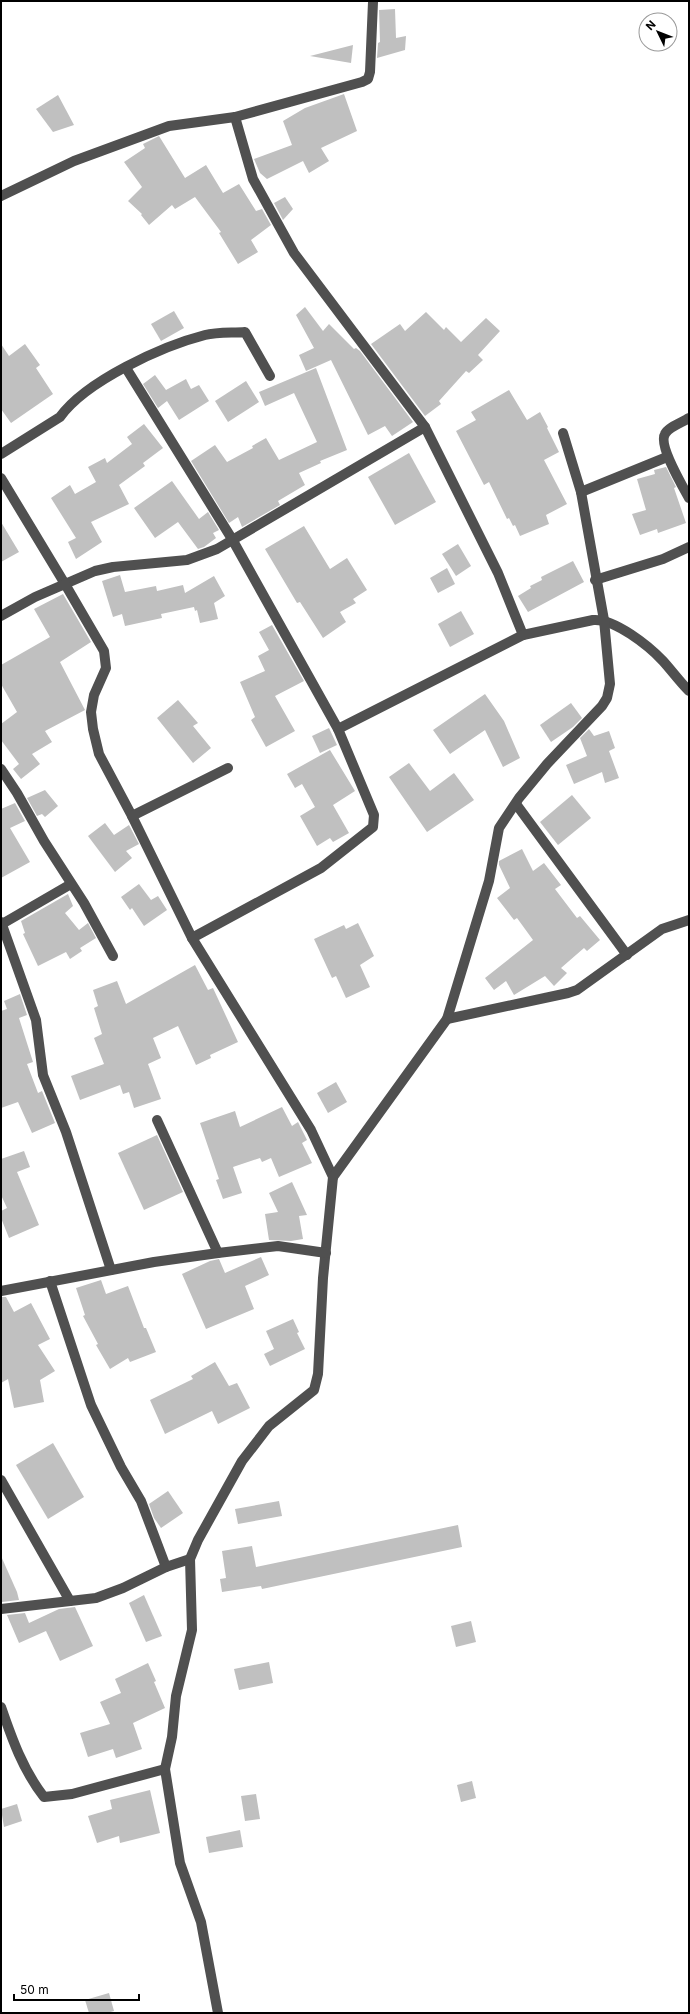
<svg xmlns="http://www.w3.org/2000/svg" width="690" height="2014" font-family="Inter,sans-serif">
	<rect width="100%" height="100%" fill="#fff"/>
	<!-- building -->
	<g fill="#c0c0c0">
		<polygon points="395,9 396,38 406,36 405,50 377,58 378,43 380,42 379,10"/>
		<polygon points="353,45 351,63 310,56"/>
		<polygon points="344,94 357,131 321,148 329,161 309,173 303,161 267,179 260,173 254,159 292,145 283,121 305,108"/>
		<polygon points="58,95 74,125 53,132 36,109"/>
		<polygon points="159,136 185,178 206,165 223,193 239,184 256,211 262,209 271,225 251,240 258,252 238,264 219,233 221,232 195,197 175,209 172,205 149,225 141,215 142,214 128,201 142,187 124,162 145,148 143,144"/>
		<polygon points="285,197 293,209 283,220 274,203"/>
		<polygon points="305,307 323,331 329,324 354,349 356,348 360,351 413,422 392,436 385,426 368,435 331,360 306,371 299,355 314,348 296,315"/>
		<polygon points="174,311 184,328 161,341 151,324"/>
		<polygon points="426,312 444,330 446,327 461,342 486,318 500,331 478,355 483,360 469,373 466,371 439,401 441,404 425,416 371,344 400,324 405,331"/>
		<polygon points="1,344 9,356 25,344 40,365 36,368 53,394 11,423 1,409"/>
		<polygon points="316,368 347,450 320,461 321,463 299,473 305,485 278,501 280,505 242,527 238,517 229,523 191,461 215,445 227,462 253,448 252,446 266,438 279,460 317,442 294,393 265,406 259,392"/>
		<polygon points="155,375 166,390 186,379 191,389 199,385 209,401 179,420 167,401 158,408 143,384"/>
		<polygon points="246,381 259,402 228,422 215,401"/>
		<polygon points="509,390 527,420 540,412 548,427 547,428 559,452 544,460 567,504 546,515 549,524 520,536 515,525 513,526 509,518 507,519 489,482 484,485 456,431 476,420 471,412"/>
		<polygon points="144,424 163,448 143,463 145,466 119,485 129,504 91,522 102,542 76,559 68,542 76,538 51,498 70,485 75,494 96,482 88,467 105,458 107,463 132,444 127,437"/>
		<polygon points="409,453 436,502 395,525 368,477"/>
		<polygon points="666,467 676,487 674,488 686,523 658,533 657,529 640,535 632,514 646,510 637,479 655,474 654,470"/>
		<polygon points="172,481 199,519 208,512 219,530 213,533 216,538 204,547 198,549 178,522 155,538 134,508"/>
		<polygon points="1,522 19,552 1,562"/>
		<polygon points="304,526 330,569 347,558 367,590 353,599 356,603 340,612 346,622 323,638 300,602 297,603 265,549"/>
		<polygon points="458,544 471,566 456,576 442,554"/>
		<polygon points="573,561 584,582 528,612 518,596 531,588 530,586 542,580 541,577"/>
		<polygon points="447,568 455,584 438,593 430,578"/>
		<polygon points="120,575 125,592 156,586 157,591 183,585 185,593 214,576 225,596 214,603 218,619 200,623 197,610 195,611 194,607 161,614 162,618 125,626 122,614 113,617 102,581"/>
		<polygon points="63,594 91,642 60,662 85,710 45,731 52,742 32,754 40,764 21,779 13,769 19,764 1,740 1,724 17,712 1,684 1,665 50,637 34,609"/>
		<polygon points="461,611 474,634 450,647 438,624"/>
		<polygon points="272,625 304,681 275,696 295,731 266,747 251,720 255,717 240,682 265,671 258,656 269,650 259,632"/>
		<polygon points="485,694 504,721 520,758 503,767 485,730 450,754 433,730"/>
		<polygon points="178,700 198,723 193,726 211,748 193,763 157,718"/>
		<polygon points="571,703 582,718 573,727 551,742 540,725"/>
		<polygon points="329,728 337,745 320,753 312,736"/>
		<polygon points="589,729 594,736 609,731 615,748 609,751 619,778 605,783 602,772 574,784 566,765 587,756 580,738"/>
		<polygon points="330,750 355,791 333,805 349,833 333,842 330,838 317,846 300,816 315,807 302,784 295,788 287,774"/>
		<polygon points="409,763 430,791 454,773 474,800 427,832 389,777"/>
		<polygon points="45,790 58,806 45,817 42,814 37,816 27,798"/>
		<polygon points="572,795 591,818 558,845 540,822"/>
		<polygon points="15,803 25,821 10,828 30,862 1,878 1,809"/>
		<polygon points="105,823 114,835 129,825 139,844 126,851 132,858 115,872 88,836"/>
		<polygon points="522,849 533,871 544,863 561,885 555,889 577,918 580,916 600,940 587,951 584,948 561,968 567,973 554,986 545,976 514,995 506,981 494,990 485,978 533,940 517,918 514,920 497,898 510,888 499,865 499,861"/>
		<polygon points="139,884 151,900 158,896 167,910 144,926 132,908 130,910 121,897"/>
		<polygon points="68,894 73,906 65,913 79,930 88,923 96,938 80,948 82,951 70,959 66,952 38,966 23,934 25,933 21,921"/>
		<polygon points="358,923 374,956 360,965 370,987 346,998 336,976 332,978 314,939 344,925 346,929"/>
		<polygon points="195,965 208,990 213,988 238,1042 210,1055 211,1058 196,1065 178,1026 153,1038 161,1058 148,1064 161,1099 134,1108 129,1092 123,1094 120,1085 80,1100 71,1076 104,1064 94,1038 102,1034 94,1008 98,1006 93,990 117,981 126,1004"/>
		<polygon points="20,994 27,1015 19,1018 33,1062 27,1064 38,1093 42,1091 55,1123 32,1133 18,1102 1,1108 1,1011 7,1009 4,1001"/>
		<polygon points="336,1082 347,1102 328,1113 317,1093"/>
		<polygon points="282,1107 292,1126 298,1122 307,1140 302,1143 312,1163 279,1177 271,1158 262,1162 260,1158 233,1167 242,1193 223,1199 216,1180 219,1179 200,1123 235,1111 240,1127"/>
		<polygon points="157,1135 183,1192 144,1210 118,1153"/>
		<polygon points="24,1151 30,1167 17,1172 39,1225 9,1238 1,1218 1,1211 7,1208 1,1195 1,1159"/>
		<polygon points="292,1182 307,1215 299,1216 303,1239 291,1241 269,1240 265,1214 278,1212 269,1193"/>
		<polygon points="261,1257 269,1275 245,1286 254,1309 206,1329 182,1274 210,1261 219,1259 225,1273"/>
		<polygon points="101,1280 106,1294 128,1286 144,1328 146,1328 156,1352 130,1362 128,1358 110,1369 96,1345 98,1344 83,1316 85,1315 76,1288"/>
		<polygon points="1,1297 6,1297 14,1312 31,1303 50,1339 38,1345 55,1371 40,1380 44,1402 14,1408 8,1379 1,1383"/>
		<polygon points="293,1319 299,1332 297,1333 305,1349 270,1366 264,1354 274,1349 266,1331"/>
		<polygon points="215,1362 229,1386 237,1383 250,1408 218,1424 212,1411 165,1434 150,1400 193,1379 191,1376"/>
		<polygon points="53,1443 84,1497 48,1519 16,1465"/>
		<polygon points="168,1491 183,1513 161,1528 154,1518 149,1504"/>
		<polygon points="279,1501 282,1516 238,1524 235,1509"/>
		<polygon points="458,1525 462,1547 262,1589 261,1586 222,1592 220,1579 226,1578 222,1551 252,1546 256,1567"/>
		<polygon points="1,1556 17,1592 19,1600 2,1602 1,1600"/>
		<polygon points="144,1595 162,1636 146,1642 129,1603"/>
		<polygon points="75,1607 93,1646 60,1661 46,1631 19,1643 7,1615 25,1613 29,1623 59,1609"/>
		<polygon points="471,1621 476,1642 456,1647 451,1626"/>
		<polygon points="269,1662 273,1683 239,1690 234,1669"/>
		<polygon points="148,1663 156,1681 154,1682 165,1708 133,1723 142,1749 116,1758 113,1749 88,1757 80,1733 110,1724 100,1702 121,1693 115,1679"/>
		<polygon points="472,1781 476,1798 461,1802 457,1785"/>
		<polygon points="150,1790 160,1833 120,1843 119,1836 97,1843 88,1816 112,1809 110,1800"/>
		<polygon points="256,1794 260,1819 245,1821 241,1796"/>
		<polygon points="17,1804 22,1821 4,1827 1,1809"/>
		<polygon points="240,1830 243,1847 209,1853 206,1837"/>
		<polygon points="109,1993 114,2011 107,2013 89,2013 85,2000"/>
	</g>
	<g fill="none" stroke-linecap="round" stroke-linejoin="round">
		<!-- minor -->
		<g stroke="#505050" stroke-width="10">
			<polyline points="235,117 253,179 294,253 425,427 498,573 523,635"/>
			<polyline points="1,196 74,161 169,126 235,117 362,82 368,79 370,72 373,2"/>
			<polyline points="126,368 232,539 338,729 374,815 373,827 321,868 192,938"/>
			<path d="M689,418C683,422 668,427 665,434C658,445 683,487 689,498"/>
			<path d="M1,454L60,417C86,381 162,346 205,335C217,332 232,333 245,332L270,376"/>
			<polyline points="1,478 65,584 95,571 113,567 187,560 217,549 425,427"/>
			<polyline points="581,492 667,457"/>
			<polyline points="595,580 663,559 689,547"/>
			<polyline points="1,616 35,597 65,584 104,651 106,668 94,695 91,712 93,729 99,754 132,816 192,938 311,1130 333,1177 323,1278 318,1374 314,1390 269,1426 242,1461 198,1540 190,1559 192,1630 176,1696 172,1737 165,1769 180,1863 201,1922 218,2013"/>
			<path d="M338,729L523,635L593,620C614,618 649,646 663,661C672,671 680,682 689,691"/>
			<polyline points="1,769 17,793 44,841 84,903 113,956"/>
			<polyline points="516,804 627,955"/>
			<polyline points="132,816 228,768"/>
			<polyline points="1,922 36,1020 43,1075 66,1132 111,1270"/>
			<polyline points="2,924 71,884"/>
			<polyline points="447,1019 568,993 577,990 662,929 689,920"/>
			<polyline points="157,1120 218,1253"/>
			<polyline points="333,1177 447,1019 489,881 499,828 519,798 547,764 602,706 607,698 610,684 604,620 581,492 563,433"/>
			<polyline points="50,1281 91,1405 121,1467 141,1501 166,1567"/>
			<polyline points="1,1291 154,1262 218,1253 278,1246 326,1253"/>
			<polyline points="1,1480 70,1601"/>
			<polyline points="1,1609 96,1598 123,1588 166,1567 190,1559"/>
			<path d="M1,1707C12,1739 23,1770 44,1797L72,1794L165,1769"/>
		</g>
	</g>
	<!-- border -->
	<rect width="690" height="2014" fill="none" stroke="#000000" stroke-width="4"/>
	<!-- north arrow -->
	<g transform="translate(658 32) rotate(313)"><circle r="19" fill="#ffffff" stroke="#999999"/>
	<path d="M0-3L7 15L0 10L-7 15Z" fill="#000000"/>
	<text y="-6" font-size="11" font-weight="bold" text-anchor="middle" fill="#000000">N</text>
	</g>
	<!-- scale -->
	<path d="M14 1994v6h125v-6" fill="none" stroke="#000000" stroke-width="2"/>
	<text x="20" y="1994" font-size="12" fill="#000000" stroke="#ffffff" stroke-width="3" paint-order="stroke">50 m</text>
</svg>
